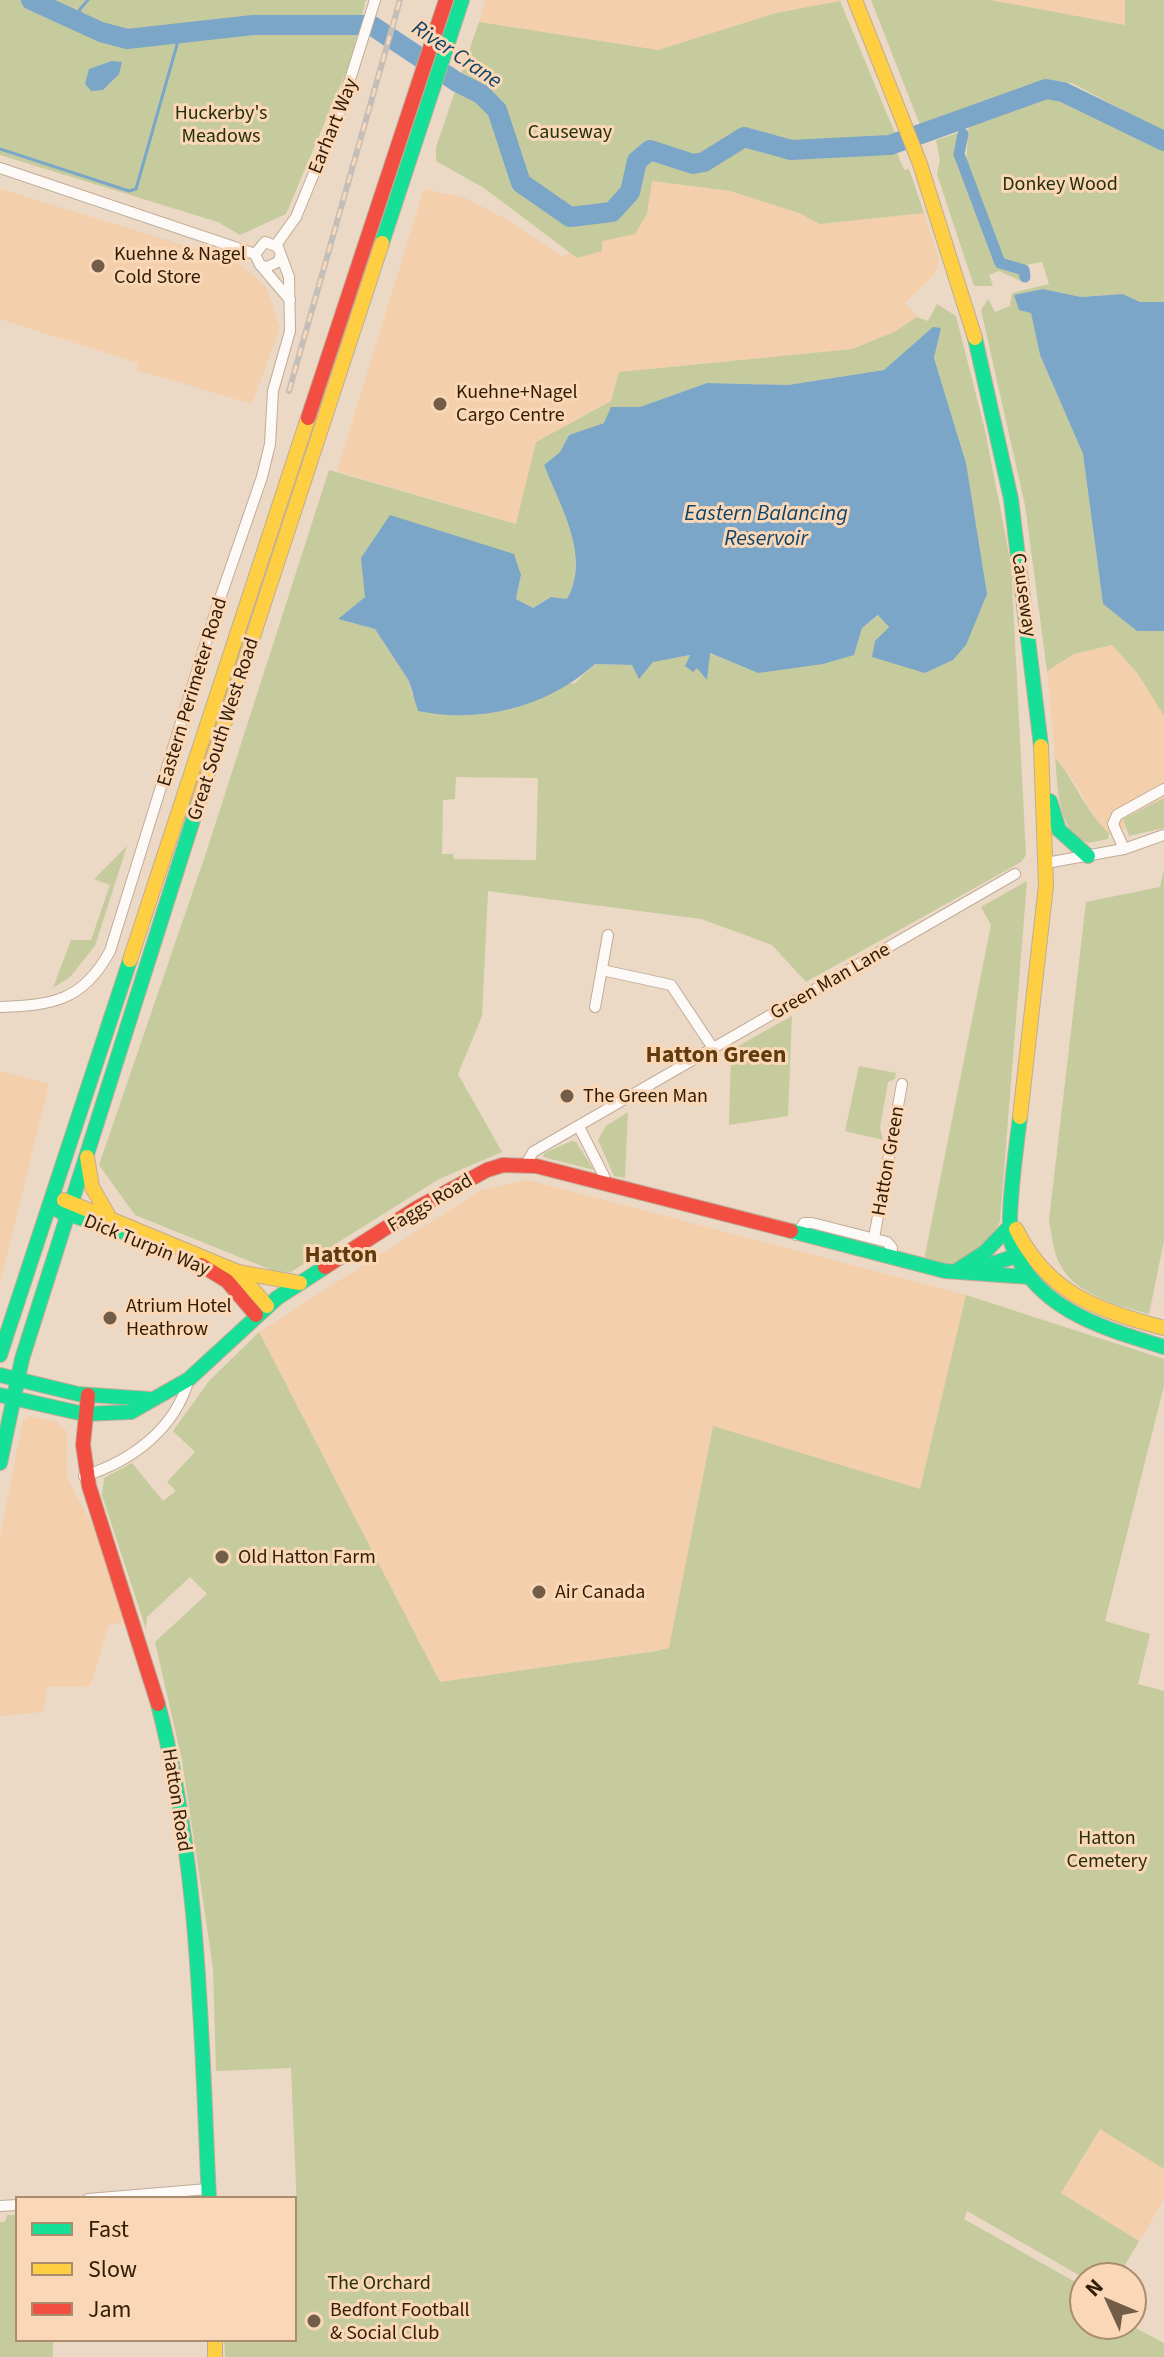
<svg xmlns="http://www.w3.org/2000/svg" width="1164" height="2357" font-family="'Source Sans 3',sans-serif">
	<rect width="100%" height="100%" fill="#ebd8c5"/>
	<!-- built -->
	<g fill="#f3cfab">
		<polygon points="485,0 840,0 840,1 776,13 658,50 479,22"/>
		<polygon points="990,0 1125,0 1126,25"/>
		<polygon points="651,181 730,191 799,213 820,224 924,213 939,261 935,274 905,303 917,317 894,332 852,349 619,372 612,400 536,442 517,524 337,471 424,189 465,198 506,219 564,258 570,251 602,241 647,214"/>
		<polygon points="0,189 236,261 266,287 280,327 252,404 137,370 138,363 0,319"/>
		<polygon points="1112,645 1138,674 1164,716 1164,798 1123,819 1125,829 1109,833 1099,825 1074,781 1055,757 1047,671 1074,654"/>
		<polygon points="0,1071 49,1084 0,1283"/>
		<polygon points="528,1180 966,1295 920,1489 713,1427 669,1649 440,1682 259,1332 481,1190"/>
		<polygon points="29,1416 57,1422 67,1432 67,1478 100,1539 125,1622 109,1625 90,1686 47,1687 43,1712 0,1716 0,1537 23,1420"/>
		<polygon points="1100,2128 1164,2169 1164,2200 1139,2241 1061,2193"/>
	</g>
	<!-- green -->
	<g fill="#c6cb9e" fill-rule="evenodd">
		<polygon points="0,0 366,0 350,63 286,214 240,235 218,222 0,155"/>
		<polygon points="871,0 990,0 1125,25 1125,0 1164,0 1164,132 1072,83 1047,82 920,125"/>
		<polygon points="840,1 897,138 892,140 904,170 909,169 924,213 820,224 799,213 730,191 652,181 647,214 635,234 602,241 602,251 577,258 484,188 436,161 436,147 479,22 658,50 776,13"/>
		<polygon points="1050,95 1090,109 1164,146 1164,302 1140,302 1123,294 1081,297 1043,289 1015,295 1019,310 1031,312 1040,355 1083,454 1103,604 1137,631 1164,631 1164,716 1138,674 1112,645 1074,654 1047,671 1025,505 981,310 988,299 995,312 1010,306 1012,293 1049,284 1042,262 1020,266 1002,261 966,164 969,121"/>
		<polygon points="958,133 956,155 998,264 1023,271 1023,282 999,271 989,275 993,286 974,286 937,174 940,160 936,140"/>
		<path d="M937,304L956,316L985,430L1011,564L1026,855L1021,862L806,982L772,945L701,919L488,891L482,1016L458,1074L502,1152L439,1179L291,1272L279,1273L135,1215L99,1165L206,853L329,470L516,524L536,442L611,401L619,372L852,349L894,332L917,317L928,321ZM940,328L934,358L966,463V645L953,660L925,673L879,615L862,628L854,655L758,673L709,653L707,679L691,655L633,665L595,664L575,683L412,695L409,681L375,629L338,619L365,597L521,575L516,599L533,608L551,597L567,599C590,556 561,506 544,465L560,452L569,435L604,423L612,407H640L707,383L788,385L884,370ZM456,777L538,778L536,860L454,859L453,854H442L443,800L455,799Z"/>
		<path d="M1055,757C1074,780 1088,815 1109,833L1108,839L1088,843C1056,832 1058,784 1055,757Z"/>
		<polygon points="1164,798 1164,828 1129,836 1123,819"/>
		<polygon points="127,846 95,946 70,977 53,988 71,940 91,940 110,885 94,879"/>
		<path d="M1164,869V1241L1149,1314C1120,1306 1079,1296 1062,1268C1053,1255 1052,1235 1049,1220L1086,902L1160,887Z"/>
		<path d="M1027,881L1000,1221C996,1236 966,1265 949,1266C941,1267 931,1262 924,1260L991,925L981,907Z"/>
		<polygon points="792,1016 788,1116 729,1125 731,1050"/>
		<polygon points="859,1066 896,1073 895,1079 888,1082 880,1128 883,1140 845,1131"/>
		<polygon points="628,1112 625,1178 614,1176 598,1140 606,1126"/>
		<polygon points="572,1141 576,1142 594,1170 543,1157 544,1153"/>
		<polygon points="966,1295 1164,1359 1164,1386 1105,1621 1150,1634 1138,1684 1164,1691 1164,2169 1100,2129 1061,2193 1139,2241 1118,2277 1084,2278 967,2211 964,2219 1084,2287 1084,2325 1130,2325 1164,2343 1164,2357 225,2357 224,2339 294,2339 294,2210 297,2210 291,2068 216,2071 213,1968 182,1760 155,1642 207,1594 190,1577 147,1617 146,1629 102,1495 104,1478 132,1463 163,1501 176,1491 167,1482 195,1452 173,1431 209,1381 259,1332 440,1682 657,1651 669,1648 713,1426 920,1489"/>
		<polygon points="7,2215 18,2215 18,2339 53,2339 53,2357 0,2357 0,2222 5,2222"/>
	</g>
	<!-- water -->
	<g fill="#7ba6c8">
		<polygon points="112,61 122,62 119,74 103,90 91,91 85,84 89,69"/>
		<polygon points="1043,289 1081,297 1123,294 1140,302 1164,302 1164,631 1137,631 1103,604 1083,454 1040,355 1031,313 1019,310 1014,295"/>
		<path d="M933,327L941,328L934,358L966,463L987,594L966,645L953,660L925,673L872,657L875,641L889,627L878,615L862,628L854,655L823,664L758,673L710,653L707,680L697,668L693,672L685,666L690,655L653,662L639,679L632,665L595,664C548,707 480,724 418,711L409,681L375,629L338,619L365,597L361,558L390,515L514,554L521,575L516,599L533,608L551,597L567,599C591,556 560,506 544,465L560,452L569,435L604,423L611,407H640L707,383L788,385L884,370Z"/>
	</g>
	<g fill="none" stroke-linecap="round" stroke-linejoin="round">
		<!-- stream -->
		<g stroke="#7ba6c8" stroke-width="3">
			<polyline points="77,21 80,9 88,0"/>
			<polyline points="0,149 129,191 136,189 180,34"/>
		</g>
		<!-- canal -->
		<g stroke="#7ba6c8" stroke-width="11">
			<polyline points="965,122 969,117"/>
			<polyline points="963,134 959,154 1000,263 1024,270 1025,277"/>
		</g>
		<!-- river -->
		<polyline stroke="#7ba6c8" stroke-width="20" points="31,0 101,32 127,39 253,25 371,25 457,82 481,94 497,110 521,183 570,217 612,212 630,192 637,161 650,150 693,164 704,162 744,137 791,150 890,145 1046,89 1063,92 1164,141"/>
		<defs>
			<g id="street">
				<polyline points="0,168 255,254"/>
				<polyline points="276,245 296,217 342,105 375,0"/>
				<polyline points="262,267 290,300"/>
				<polyline points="1124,849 1113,824 1117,815 1164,789"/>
				<polyline points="1046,863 1124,849 1164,835"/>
				<polyline points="602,970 671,985 713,1048"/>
				<path d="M0,1007C53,1005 83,1001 110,951L215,613L262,477L270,444L273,391L290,331L289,277L278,247L265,242L255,254L260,265L267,267L278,262L281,255"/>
				<polyline points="595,1007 608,935"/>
				<polyline points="579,1127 604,1176 604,1185"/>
				<polyline points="526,1164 533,1152 1015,874"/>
				<polyline points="796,1235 804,1223 812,1223 887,1242 892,1248 891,1259"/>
				<polyline points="874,1238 902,1084"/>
				<path d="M84,1476C132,1461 175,1429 189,1379"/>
				<polyline points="88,2199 208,2189"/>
				<polyline points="0,2206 18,2205"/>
			</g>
			<g id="fast">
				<polyline points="382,243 462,0"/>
				<polyline points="975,338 1011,499 1041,746"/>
				<polyline points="1050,801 1059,830 1088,856"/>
				<path d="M1020,1117C1017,1142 1005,1226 1012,1245C1035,1310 1106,1329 1164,1347"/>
				<polyline points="59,1211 123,1232"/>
				<polyline points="791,1231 945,1271 1029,1277"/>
				<polyline points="973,1270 1025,1253"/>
				<polyline points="956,1271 985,1252 1010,1226"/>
				<polyline points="0,1355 130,960"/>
				<polyline points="0,1375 78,1394 149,1399"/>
				<polyline points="0,1395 84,1414 131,1412 189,1379 277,1298 325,1267"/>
				<polyline points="0,1463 22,1359 198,804"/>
				<path d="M158,1704C200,1865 201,2034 209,2199"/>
			</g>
			<g id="slow">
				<polyline points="855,0 920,164 975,338"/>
				<polyline points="198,804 382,243"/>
				<polyline points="130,960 308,418"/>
				<polyline points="1020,1117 1046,885 1041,746"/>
				<polyline points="87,1157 92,1187 108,1215"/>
				<polyline points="64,1200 238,1272 300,1283"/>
				<path d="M1016,1229C1048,1294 1098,1310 1164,1328"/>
				<polyline points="238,1272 267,1306"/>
				<polyline points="215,2339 215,2357"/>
			</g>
			<g id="jam">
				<polyline points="308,418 446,0"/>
				<polyline points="201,1265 227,1281 256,1315"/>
				<polyline points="325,1267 417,1208 487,1170 503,1165 536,1166 791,1231"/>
				<polyline points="88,1395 83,1445 89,1486 158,1704"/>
			</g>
		</defs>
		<!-- street casing -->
		<use href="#street" stroke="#bfac98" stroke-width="12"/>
		<!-- fast casing -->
		<use href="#fast" stroke="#bfac98" stroke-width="16"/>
		<!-- slow casing -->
		<use href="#slow" stroke="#bfac98" stroke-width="16"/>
		<!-- jam casing -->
		<use href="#jam" stroke="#bfac98" stroke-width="16"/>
		<!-- street -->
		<use href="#street" stroke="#fcf9f6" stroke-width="10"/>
		<!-- fast -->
		<use href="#fast" stroke="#16e098" stroke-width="14"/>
		<!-- slow -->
		<use href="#slow" stroke="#ffcf43" stroke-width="14"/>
		<!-- jam -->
		<use href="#jam" stroke="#f24e42" stroke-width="14"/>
		<defs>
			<polyline id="rail" points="289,391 400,0"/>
		</defs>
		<!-- rail casing -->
		<use href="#rail" stroke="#c4beb8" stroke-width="6"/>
		<!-- rail -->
		<use href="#rail" stroke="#fad7b6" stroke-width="3" stroke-dasharray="9" stroke-linecap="butt"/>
	</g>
	<!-- markers -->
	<g fill="#725e48" stroke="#fad7b6" stroke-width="3">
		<circle cx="98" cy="266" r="8"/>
		<circle cx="440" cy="404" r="8"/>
		<circle cx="567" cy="1096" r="8"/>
		<circle cx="110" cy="1318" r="8"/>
		<circle cx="222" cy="1557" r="8"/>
		<circle cx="539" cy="1592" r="8"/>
		<circle cx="314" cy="2321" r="8"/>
	</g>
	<g text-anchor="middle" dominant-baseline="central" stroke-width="6" stroke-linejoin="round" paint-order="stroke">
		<!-- park labels -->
		<g font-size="20" fill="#242f0d" stroke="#fad7b6">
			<text x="221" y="113">Huckerby's<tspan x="221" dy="23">Meadows</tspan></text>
			<text x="570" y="132">Causeway</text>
			<text x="1060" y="184">Donkey Wood</text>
			<text x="1107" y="1838">Hatton<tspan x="1107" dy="23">Cemetery</tspan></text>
			<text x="379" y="2283">The Orchard</text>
		</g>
		<!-- street labels -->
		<g font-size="20" fill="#311c05" stroke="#fad7b6">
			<text transform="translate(333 126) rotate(-68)">Earhart Way</text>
			<text transform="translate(1024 595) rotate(82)">Causeway</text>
			<text transform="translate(192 692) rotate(-73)">Eastern Perimeter Road</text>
			<text transform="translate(223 729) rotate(-72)">Great South West Road</text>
			<text transform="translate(830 981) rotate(-30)">Green Man Lane</text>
			<text transform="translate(888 1161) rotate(-80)">Hatton Green</text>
			<text transform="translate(430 1203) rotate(-31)">Faggs Road</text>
			<text transform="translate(147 1245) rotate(22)">Dick Turpin Way</text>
			<text transform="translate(177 1800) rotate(81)">Hatton Road</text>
		</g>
		<!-- poi labels -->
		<g font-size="20" fill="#311c05" stroke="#fad7b6" text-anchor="start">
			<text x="114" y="254">Kuehne &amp; Nagel<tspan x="114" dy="23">Cold Store</tspan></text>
			<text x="456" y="392">Kuehne+Nagel<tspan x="456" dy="23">Cargo Centre</tspan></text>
			<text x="583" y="1096">The Green Man</text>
			<text x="126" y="1306">Atrium Hotel<tspan x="126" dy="23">Heathrow</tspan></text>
			<text x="238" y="1557">Old Hatton Farm</text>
			<text x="555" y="1592">Air Canada</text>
			<text x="330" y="2310">Bedfont Football<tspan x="330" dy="23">&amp; Social Club</tspan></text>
		</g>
		<!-- water labels -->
		<g font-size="22" font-style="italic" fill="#0d4369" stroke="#fad7b6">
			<text transform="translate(457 54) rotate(34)">River Crane</text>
			<text x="766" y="513">Eastern Balancing<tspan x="766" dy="25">Reservoir</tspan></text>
		</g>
		<!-- quarter labels -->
		<g font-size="24" font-weight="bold" fill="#613b0e" stroke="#fad7b6">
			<text x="716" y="1054">Hatton Green</text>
			<text x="341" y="1254">Hatton</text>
		</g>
	</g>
	<!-- legend -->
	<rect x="16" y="2197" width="280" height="144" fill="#fad7b6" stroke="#aa8c6f" stroke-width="2"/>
	<rect x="32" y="2223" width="40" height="12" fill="#16e098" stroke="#aa8c6f" stroke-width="2"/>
	<text x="88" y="2237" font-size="24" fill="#311c05">Fast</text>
	<rect x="32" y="2263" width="40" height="12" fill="#ffcf43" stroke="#aa8c6f" stroke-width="2"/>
	<text x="88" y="2277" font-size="24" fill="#311c05">Slow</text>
	<rect x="32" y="2303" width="40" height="12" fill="#f24e42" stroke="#aa8c6f" stroke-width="2"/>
	<text x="88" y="2317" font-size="24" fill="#311c05">Jam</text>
	<!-- north arrow -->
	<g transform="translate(1108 2301) rotate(314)"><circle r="38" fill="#fad7b6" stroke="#aa8c6f" stroke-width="2"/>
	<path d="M0-6L14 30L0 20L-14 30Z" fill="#725e48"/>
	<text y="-12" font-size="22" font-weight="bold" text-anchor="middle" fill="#311c05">N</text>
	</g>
</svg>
